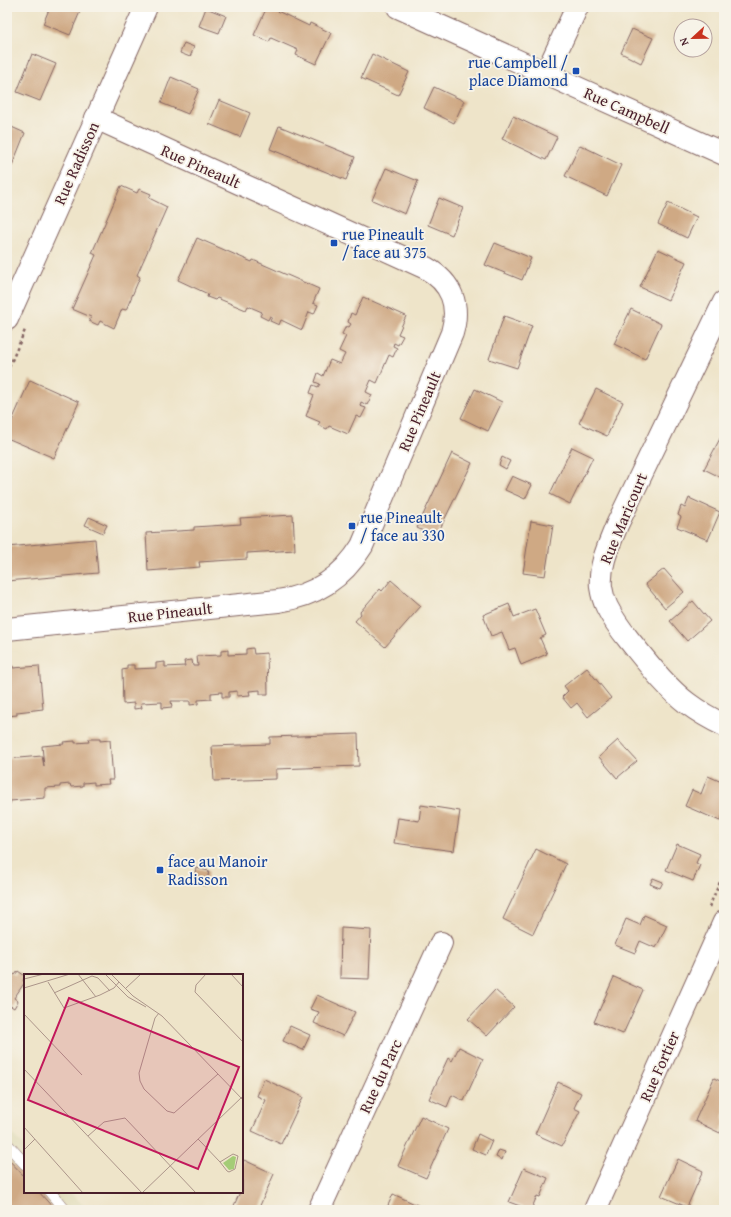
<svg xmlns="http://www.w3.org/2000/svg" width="731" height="1217" font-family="'Gentium Book Plus',serif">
	<rect width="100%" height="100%" fill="#f7f3e8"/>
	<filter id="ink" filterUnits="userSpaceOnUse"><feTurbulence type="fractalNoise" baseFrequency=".025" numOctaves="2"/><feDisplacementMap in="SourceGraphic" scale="8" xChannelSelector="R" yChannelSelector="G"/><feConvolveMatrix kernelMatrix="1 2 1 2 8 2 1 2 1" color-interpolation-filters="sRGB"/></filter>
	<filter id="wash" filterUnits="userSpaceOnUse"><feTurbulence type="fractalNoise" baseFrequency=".012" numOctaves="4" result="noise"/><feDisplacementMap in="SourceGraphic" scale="16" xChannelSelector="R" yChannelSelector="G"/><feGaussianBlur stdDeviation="0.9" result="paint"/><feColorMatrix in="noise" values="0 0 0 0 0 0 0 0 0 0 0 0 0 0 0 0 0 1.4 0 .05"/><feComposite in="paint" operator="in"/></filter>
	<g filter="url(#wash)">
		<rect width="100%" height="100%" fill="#eee4c9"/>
		<!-- built -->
		<polygon fill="#e1dcba" points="7,1129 25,1147 25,1192 70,1192 88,1210 7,1210"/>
		<g id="blocks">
			<!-- building -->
			<g fill="#cfa984">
				<polygon points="50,7 82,7 70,35 43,24"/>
				<polygon points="267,7 269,7 309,26 310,23 331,33 316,64 296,55 298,50 271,38 269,42 254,35"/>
				<polygon points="206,8 226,16 219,33 199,26"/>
				<polygon points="632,29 653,38 641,63 621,53"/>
				<polygon points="184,43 194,47 190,57 180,53"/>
				<polygon points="32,54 56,64 40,101 17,92"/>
				<polygon points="372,54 409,72 398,95 361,78"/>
				<polygon points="171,77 199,89 188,114 161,103"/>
				<polygon points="434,87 464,101 454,123 424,108"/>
				<polygon points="219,100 250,113 240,137 209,124"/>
				<polygon points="513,116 557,137 546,160 502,139"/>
				<polygon points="7,125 25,133 11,168 7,166"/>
				<polygon points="279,126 355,157 346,180 270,149"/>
				<polygon points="580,145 621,165 607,196 565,176"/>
				<polygon points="386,168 418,181 405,214 372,200"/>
				<polygon points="121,186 137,193 139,189 151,194 149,198 167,207 137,275 140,277 126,310 122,309 114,328 100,321 98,325 89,321 91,317 72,309 96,255 92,253"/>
				<polygon points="439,198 463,208 452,235 428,225"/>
				<polygon points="668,203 697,217 687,238 658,224"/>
				<polygon points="197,238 252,262 253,260 319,289 313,303 318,305 314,314 309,312 302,330 281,320 279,325 270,321 272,317 270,316 268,320 260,316 262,312 248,306 246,310 217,298 215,300 207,297 208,294 178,280"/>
				<polygon points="495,243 531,258 522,280 485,265"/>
				<polygon points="658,249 686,262 668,300 640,287"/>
				<polygon points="363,297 406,316 398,334 403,336 398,345 394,343 393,346 397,348 393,357 389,355 377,383 371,380 366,392 372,395 367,405 361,402 360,406 366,408 361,418 356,416 348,434 329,426 327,429 318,425 320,422 306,416 314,395 310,393 313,385 318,387 320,384 315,382 318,373 323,376 330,360 340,364 345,354 339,351 346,336 342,334 346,326 349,327 351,324 348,322 351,313 355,315"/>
				<polygon points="631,309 661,324 645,359 614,344"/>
				<polygon points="504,316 532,326 517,368 489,359"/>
				<polygon points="30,380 79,402 54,458 7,438 7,432"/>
				<polygon points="475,389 502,402 488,431 461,418"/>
				<polygon points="596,389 623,402 607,436 579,423"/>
				<polygon points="724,431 724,479 704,469"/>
				<polygon points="572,447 593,457 570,504 550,494"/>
				<polygon points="452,453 472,463 436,537 417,528"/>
				<polygon points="502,457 510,461 506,469 499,465"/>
				<polygon points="512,476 532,485 525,499 505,490"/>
				<polygon points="689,498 720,512 708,540 677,527 681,517 678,515 681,506 685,508"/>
				<polygon points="293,515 295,550 247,553 247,559 199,562 200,567 148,571 146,533 194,530 194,527 241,524 240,518"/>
				<polygon points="89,517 107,525 103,533 85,525"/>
				<polygon points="531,521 553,525 545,576 523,573"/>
				<polygon points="95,539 98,573 7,581 7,547"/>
				<polygon points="664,569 684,592 665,608 645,584"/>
				<polygon points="391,580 421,606 385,647 355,621 361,614 360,612 380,589 382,591"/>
				<polygon points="693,601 710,621 687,641 670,621"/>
				<polygon points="509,604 514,617 535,609 546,635 540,638 547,654 521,665 515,648 509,650 502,632 491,636 483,615"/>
				<polygon points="253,648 254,654 267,653 268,694 260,694 260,690 249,691 250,695 237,696 237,691 229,692 229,697 222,697 222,692 211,693 211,699 198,700 198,704 190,705 190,701 171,701 172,707 162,708 162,702 141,703 142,708 134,709 134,703 123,704 122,670 127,669 127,665 134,665 134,669 156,668 156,663 165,662 165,667 185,666 184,661 192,660 193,666 198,666 197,656 221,655 221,651 228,650 228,655 246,654 246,649"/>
				<polygon points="13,666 13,668 39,666 43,709 17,712 17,715 7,716 7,667"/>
				<polygon points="587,668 611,698 588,717 577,703 571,708 562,697 568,691 564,686"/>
				<polygon points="358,734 359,766 276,769 276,779 214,781 212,746 270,744 270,737"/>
				<polygon points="88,739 100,739 100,741 110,740 113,780 108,780 109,784 94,785 94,782 83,783 83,786 71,787 70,784 60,785 60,787 45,788 45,798 10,801 10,804 7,804 7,759 42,756 44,766 42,746 64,744 63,742 75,741 75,743 89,742"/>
				<polygon points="618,740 637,761 617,778 599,757"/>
				<polygon points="708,776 724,783 724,812 720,821 685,806 692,790 701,794"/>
				<polygon points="421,805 460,811 454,851 394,843 398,818 419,821"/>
				<polygon points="677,844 700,854 696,863 700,865 693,881 666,870"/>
				<polygon points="536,849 566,864 533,934 503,919"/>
				<polygon points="196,868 209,871 206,886 193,883"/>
				<polygon points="653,878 663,882 660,888 650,884"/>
				<polygon points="644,915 667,925 656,948 640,941 635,953 615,945 626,919 640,925"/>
				<polygon points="341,928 371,930 369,979 340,978"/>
				<polygon points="7,970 15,975 18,971 25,976 23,981 25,982 14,998 18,1001 14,1008 9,1005 7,1009"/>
				<polygon points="614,977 643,990 623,1034 594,1022"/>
				<polygon points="495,990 514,1007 487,1036 468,1019"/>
				<polygon points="317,995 355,1012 343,1036 314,1023 319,1012 310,1009"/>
				<polygon points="290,1026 310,1035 303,1050 283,1041"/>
				<polygon points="459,1047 483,1059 464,1101 452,1095 447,1107 429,1099 448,1058 452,1061"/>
				<polygon points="714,1078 724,1083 724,1125 720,1133 695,1121"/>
				<polygon points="264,1079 303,1097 281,1144 252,1131 266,1100 257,1096"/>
				<polygon points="558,1082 581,1093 574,1108 580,1111 562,1146 535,1134"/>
				<polygon points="421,1116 448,1129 426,1178 398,1166"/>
				<polygon points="478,1134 492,1141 486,1155 472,1149"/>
				<polygon points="499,1150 505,1152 502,1160 496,1157"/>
				<polygon points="7,1158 25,1177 25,1192 39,1192 55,1210 7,1210"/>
				<polygon points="678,1159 703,1171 687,1207 661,1196"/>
				<polygon points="244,1160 274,1174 258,1210 232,1210 240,1192 242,1192 242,1164"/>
				<polygon points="524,1168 548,1178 540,1197 537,1196 531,1210 509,1202"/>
				<polygon points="393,1194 426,1209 425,1210 386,1210"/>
			</g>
		</g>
	</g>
	<g filter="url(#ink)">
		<use href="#blocks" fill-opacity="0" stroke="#836462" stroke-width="1"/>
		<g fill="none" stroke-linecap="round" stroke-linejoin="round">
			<defs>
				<g id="service">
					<polyline points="7,1144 25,1164"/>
					<polyline points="50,1192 65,1210"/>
				</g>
				<g id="minor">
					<polyline points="398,7 724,154"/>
					<polyline points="546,74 577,7"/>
					<path d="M724,302L617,525C609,545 599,565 601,587C602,594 604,601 607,607C613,619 621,630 629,640C647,662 665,686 687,703C699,712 711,719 724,725"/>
					<polyline points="7,319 146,7"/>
					<path d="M7,629L278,601C315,596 343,577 362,546L452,333C460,305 452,283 426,268L96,118"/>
					<polyline points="319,1210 441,943"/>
				</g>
				<polyline id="tertiary" points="595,1210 724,922"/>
			</defs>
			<!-- service casing -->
			<use href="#service" stroke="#836462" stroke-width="12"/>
			<!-- minor casing -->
			<use href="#minor" stroke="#836462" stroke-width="24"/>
			<!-- tertiary casing -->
			<use href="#tertiary" stroke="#836462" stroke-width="24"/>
			<!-- path -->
			<g stroke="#836462" stroke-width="2.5" stroke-dasharray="3 3" stroke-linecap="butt">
				<polyline points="7,372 25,330"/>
				<polyline points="709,907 724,873"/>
			</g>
			<!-- service -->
			<use href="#service" stroke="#fff" stroke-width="11"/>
			<!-- minor -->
			<use href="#minor" stroke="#fff" stroke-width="22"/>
			<!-- tertiary -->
			<use href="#tertiary" stroke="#fff" stroke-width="22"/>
		</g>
	</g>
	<!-- markers -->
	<g fill="#1a4fb4" stroke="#f7f3e8" stroke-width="1.5">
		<rect x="572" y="67" width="8" height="8" rx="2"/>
		<rect x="330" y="239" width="8" height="8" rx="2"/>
		<rect x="348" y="522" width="8" height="8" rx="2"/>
		<rect x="156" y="866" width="8" height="8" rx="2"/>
	</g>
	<g text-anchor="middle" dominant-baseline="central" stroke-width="3.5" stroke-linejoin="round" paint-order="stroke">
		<!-- transit labels -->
		<g font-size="16" fill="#164399" stroke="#f7f3e8" text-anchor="start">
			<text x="568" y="62" text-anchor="end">rue Campbell /<tspan x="568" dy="18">place Diamond</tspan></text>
			<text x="342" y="234">rue Pineault<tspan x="342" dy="18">/ face au 375</tspan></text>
			<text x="360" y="517">rue Pineault<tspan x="360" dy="18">/ face au 330</tspan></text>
			<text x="168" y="861">face au Manoir<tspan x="168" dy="18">Radisson</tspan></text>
		</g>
		<!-- street labels -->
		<g font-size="16" fill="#4a1f2b" stroke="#f7f3e8">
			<text transform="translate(627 110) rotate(24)">Rue Campbell</text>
			<text transform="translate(76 163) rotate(-66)">Rue Radisson</text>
			<text transform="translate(201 166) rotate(24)">Rue Pineault</text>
			<text transform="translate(419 411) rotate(-67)">Rue Pineault</text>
			<text transform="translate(623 518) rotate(-67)">Rue Maricourt</text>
			<text transform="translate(170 612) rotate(-6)">Rue Pineault</text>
			<text transform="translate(659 1066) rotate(-66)">Rue Fortier</text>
			<text transform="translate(380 1076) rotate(-65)">Rue du Parc</text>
		</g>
	</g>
	<!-- overview -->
	<g transform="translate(24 974)">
		<rect width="219" height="219" fill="#eee4c9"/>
		<path d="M209,182L212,183L210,195L205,196L199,189Z" fill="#a4cc76"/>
		<path fill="none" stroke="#ac958a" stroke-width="1" d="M54,0L72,23M81,0L104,23L122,33M87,0L109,22L138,42L219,126M182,0L172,11L171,18L219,68M207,0L219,13M0,5L20,0M24,8L40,34L76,21L90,14L95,8M0,14L46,0M102,14L117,0M30,19L68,2L74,4L86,17M135,39L131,44L115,99L116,107L120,115L143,137L150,139L194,100M0,40L58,101M0,95L118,219L219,122M0,153L59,219M64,162L80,148L101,144L172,219M174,165L177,168L196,188L203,197L205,198L211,195L214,182L209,180L196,188M0,176L11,165"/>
		<path fill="#c2185b" fill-opacity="0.15" stroke="#c2185b" stroke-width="2" d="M45,24L215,93L174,195L4,126Z"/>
		<rect width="219" height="219" fill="none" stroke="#4a1f2b" stroke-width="2"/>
	</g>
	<!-- margin -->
	<rect width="731" height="1217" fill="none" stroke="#f7f3e8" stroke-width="24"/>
	<!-- north arrow -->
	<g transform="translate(693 38) rotate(248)"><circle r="19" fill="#f7f3e8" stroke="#b29e9c"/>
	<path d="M0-3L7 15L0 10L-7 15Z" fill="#c8321e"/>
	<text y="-6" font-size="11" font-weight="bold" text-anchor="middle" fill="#4a1f2b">N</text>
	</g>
</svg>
